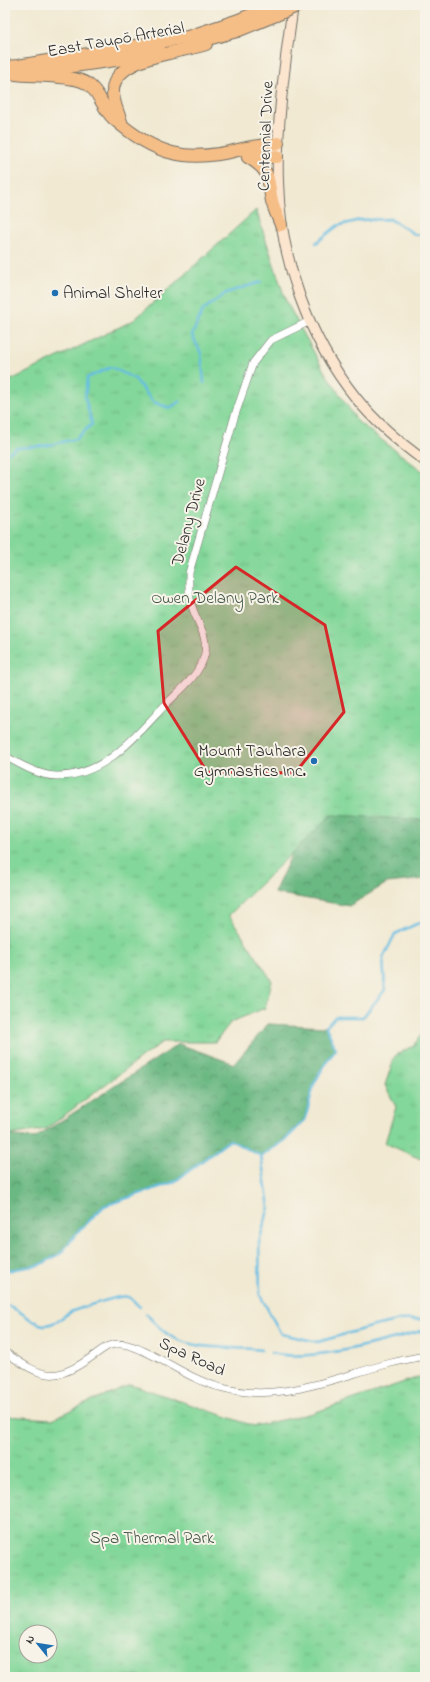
<svg xmlns="http://www.w3.org/2000/svg" width="430" height="1682" font-family="'Indie Flower',sans-serif">
	<defs>
		<pattern id="forest-crowns" width="20" height="18" patternUnits="userSpaceOnUse"><rect width="20" height="18" fill="#6ab882"/><path d="M2 6a3 3 0 1 1 6 0M12 15a3 3 0 1 1 6 0" fill="none" stroke="#57966b"/></pattern>
		<pattern id="park-tufts" width="24" height="20" patternUnits="userSpaceOnUse"><rect width="24" height="20" fill="#83d79a"/><path d="M3 7l-1-3M5 7V3M7 7l1-3M15 17l-1-3M17 17v-4M19 17l1-3" fill="none" stroke="#71b985"/></pattern>
	</defs>
	<rect width="100%" height="100%" fill="#f7f3e8"/>
	<filter id="ink" filterUnits="userSpaceOnUse"><feTurbulence type="fractalNoise" baseFrequency=".025" numOctaves="2"/><feDisplacementMap in="SourceGraphic" scale="8" xChannelSelector="R" yChannelSelector="G"/><feConvolveMatrix kernelMatrix="1 2 1 2 8 2 1 2 1" color-interpolation-filters="sRGB"/></filter>
	<filter id="wash" filterUnits="userSpaceOnUse"><feTurbulence type="fractalNoise" baseFrequency=".012" numOctaves="4" result="noise"/><feDisplacementMap in="SourceGraphic" scale="16" xChannelSelector="R" yChannelSelector="G"/><feGaussianBlur stdDeviation="0.9" result="paint"/><feColorMatrix in="noise" values="0 0 0 0 0 0 0 0 0 0 0 0 0 0 0 0 0 1.4 0 .05"/><feComposite in="paint" operator="in"/></filter>
	<g filter="url(#wash)">
		<rect width="100%" height="100%" fill="#f1e9d2"/>
		<!-- forest -->
		<g fill="url(#forest-crowns)" stroke="#4a7256">
			<polygon points="354,776 394,786 404,819 425,820 425,879 387,883 349,906 274,893 304,827 330,817"/>
			<polygon points="268,1024 326,1027 336,1049 325,1064 314,1084 305,1120 284,1141 261,1156 229,1140 174,1182 104,1206 76,1234 61,1253 40,1265 15,1269 5,1272 5,1135 35,1138 179,1044 234,1064"/>
		</g>
		<!-- park -->
		<g fill="url(#park-tufts)" stroke="#578162" fill-rule="evenodd">
			<polygon points="256,210 286,301 323,369 358,422 425,473 425,820 331,815 229,915 272,981 265,1008 231,1022 215,1042 162,1042 46,1129 5,1136 5,383 134,320"/>
			<polygon points="425,1029 425,1161 385,1143 396,1107 385,1085 395,1056 414,1045"/>
			<path d="M425,1375V1677H5V1416L52,1419L130,1384L254,1426L313,1413ZM26,1632H50V1656H26Z"/>
		</g>
		<g fill="none" stroke-linecap="round" stroke-linejoin="round">
			<!-- stream -->
			<g stroke="#65bde3" stroke-width="2.5">
				<polyline points="316,243 337,226 360,220 390,219 416,235 425,234"/>
				<polyline points="204,383 201,353 192,335 203,310 226,293 261,282"/>
				<polyline points="5,455 16,448 44,446 76,439 92,424 85,398 87,378 111,367 135,379 153,402 170,408 180,401"/>
				<polyline points="261,1156 269,1207 259,1242 260,1295 281,1334 318,1342 370,1327 400,1320 425,1319"/>
				<polyline points="261,1156 284,1141 305,1120 314,1084 325,1064 336,1049 326,1027 335,1017 363,1017 385,990 383,958 395,934 425,920"/>
				<polyline points="5,1272 15,1269 40,1265 61,1253 76,1234 104,1206 174,1182 230,1140 261,1156"/>
				<path d="M5,1305C19,1307 31,1324 44,1325C56,1325 62,1316 71,1312C80,1308 122,1294 128,1297C132,1298 136,1304 140,1307"/>
				<path d="M146,1314C154,1322 162,1332 172,1337C198,1351 232,1346 261,1350"/>
				<path d="M271,1353C313,1363 383,1341 425,1330"/>
			</g>
		</g>
	</g>
	<g filter="url(#ink)">
		<g fill="none" stroke-linecap="round" stroke-linejoin="round">
			<defs>
				<g id="street">
					<path d="M5,756C19,764 40,776 56,776C104,777 135,737 165,705C179,691 201,674 205,653C208,634 195,620 191,603C188,593 189,584 189,573L235,415L253,363L271,340L310,321"/>
					<path d="M5,1352C45,1380 55,1383 96,1354C104,1348 110,1343 120,1344C132,1344 143,1351 154,1356C175,1367 196,1381 219,1387C277,1404 331,1379 387,1364C399,1361 412,1358 425,1356"/>
				</g>
				<path id="secondary" d="M293,5C285,64 276,123 278,182C280,259 308,338 356,398C375,422 400,443 425,461"/>
				<g id="highway">
					<polyline points="197,42 237,31 276,15"/>
					<polyline points="5,67 18,66 188,37 236,21 276,5"/>
					<polyline points="38,71 130,58 160,51"/>
					<path d="M15,74C33,76 70,75 84,82C99,89 102,108 113,118C155,155 187,164 242,149C254,146 266,146 278,143"/>
					<path d="M122,125C119,114 112,101 113,90C115,56 181,53 206,44"/>
					<path d="M248,157C272,172 267,177 272,201C274,209 278,217 281,225"/>
					<polyline points="248,157 277,157"/>
				</g>
			</defs>
			<!-- street casing -->
			<use href="#street" stroke="#706e65" stroke-width="8"/>
			<!-- secondary casing -->
			<use href="#secondary" stroke="#706e65" stroke-width="12"/>
			<!-- highway casing -->
			<use href="#highway" stroke="#706e65" stroke-width="14"/>
			<!-- street -->
			<use href="#street" stroke="#fff" stroke-width="7"/>
			<!-- secondary -->
			<use href="#secondary" stroke="#fbe5cf" stroke-width="10"/>
			<!-- highway -->
			<use href="#highway" stroke="#f6be87" stroke-width="12"/>
			<defs>
				<polyline id="highway-bridge" points="276,15 299,5"/>
			</defs>
			<!-- highway-bridge casing -->
			<use href="#highway-bridge" stroke="#706e65" stroke-width="14" stroke-linecap="butt"/>
			<!-- highway-bridge -->
			<use href="#highway-bridge" stroke="#f6be87" stroke-width="12"/>
		</g>
	</g>
	<!-- marked area -->
	<path fill="#d62828" fill-opacity="0.2" stroke="#d62828" stroke-width="3" stroke-linejoin="round" d="M236,567L325,625L344,712L295,773L207,772L164,703L158,631Z"/>
	<!-- markers -->
	<g fill="#1f6fb2" stroke="#f7f3e8" stroke-width="1.5">
		<circle cx="55" cy="293" r="4"/>
		<circle cx="314" cy="761" r="4"/>
	</g>
	<g text-anchor="middle" dominant-baseline="central" stroke-width="4" stroke-linejoin="round" paint-order="stroke">
		<!-- street labels -->
		<g font-size="17" fill="#2b2b2b" stroke="#f7f3e8">
			<text transform="translate(116 40) rotate(-10)">East Taupō Arterial</text>
			<text transform="translate(266 136) rotate(-88)">Centennial Drive</text>
			<text transform="translate(189 522) rotate(-75)">Delany Drive</text>
			<text transform="translate(192 1357) rotate(25)">Spa Road</text>
		</g>
		<!-- poi labels -->
		<g font-size="17" fill="#2b2b2b" stroke="#f7f3e8" text-anchor="start">
			<text x="63" y="293">Animal Shelter</text>
			<text x="306" y="751" text-anchor="end">Mount Tauhara<tspan x="306" dy="20">Gymnastics Inc.</tspan></text>
		</g>
		<!-- park labels -->
		<g font-size="17" fill="#415647" stroke="#f7f3e8">
			<text x="215" y="598">Owen Delany Park</text>
			<text x="152" y="1538">Spa Thermal Park</text>
		</g>
	</g>
	<!-- margin -->
	<rect width="430" height="1682" fill="none" stroke="#f7f3e8" stroke-width="20"/>
	<!-- north arrow -->
	<g transform="translate(38 1644) rotate(300)"><circle r="19" fill="#f7f3e8" stroke="#a5a39c"/>
	<path d="M0-3L7 15L0 10L-7 15Z" fill="#1f6fb2"/>
	<text y="-6" font-size="11" font-weight="bold" text-anchor="middle" fill="#2b2b2b">N</text>
	</g>
</svg>
